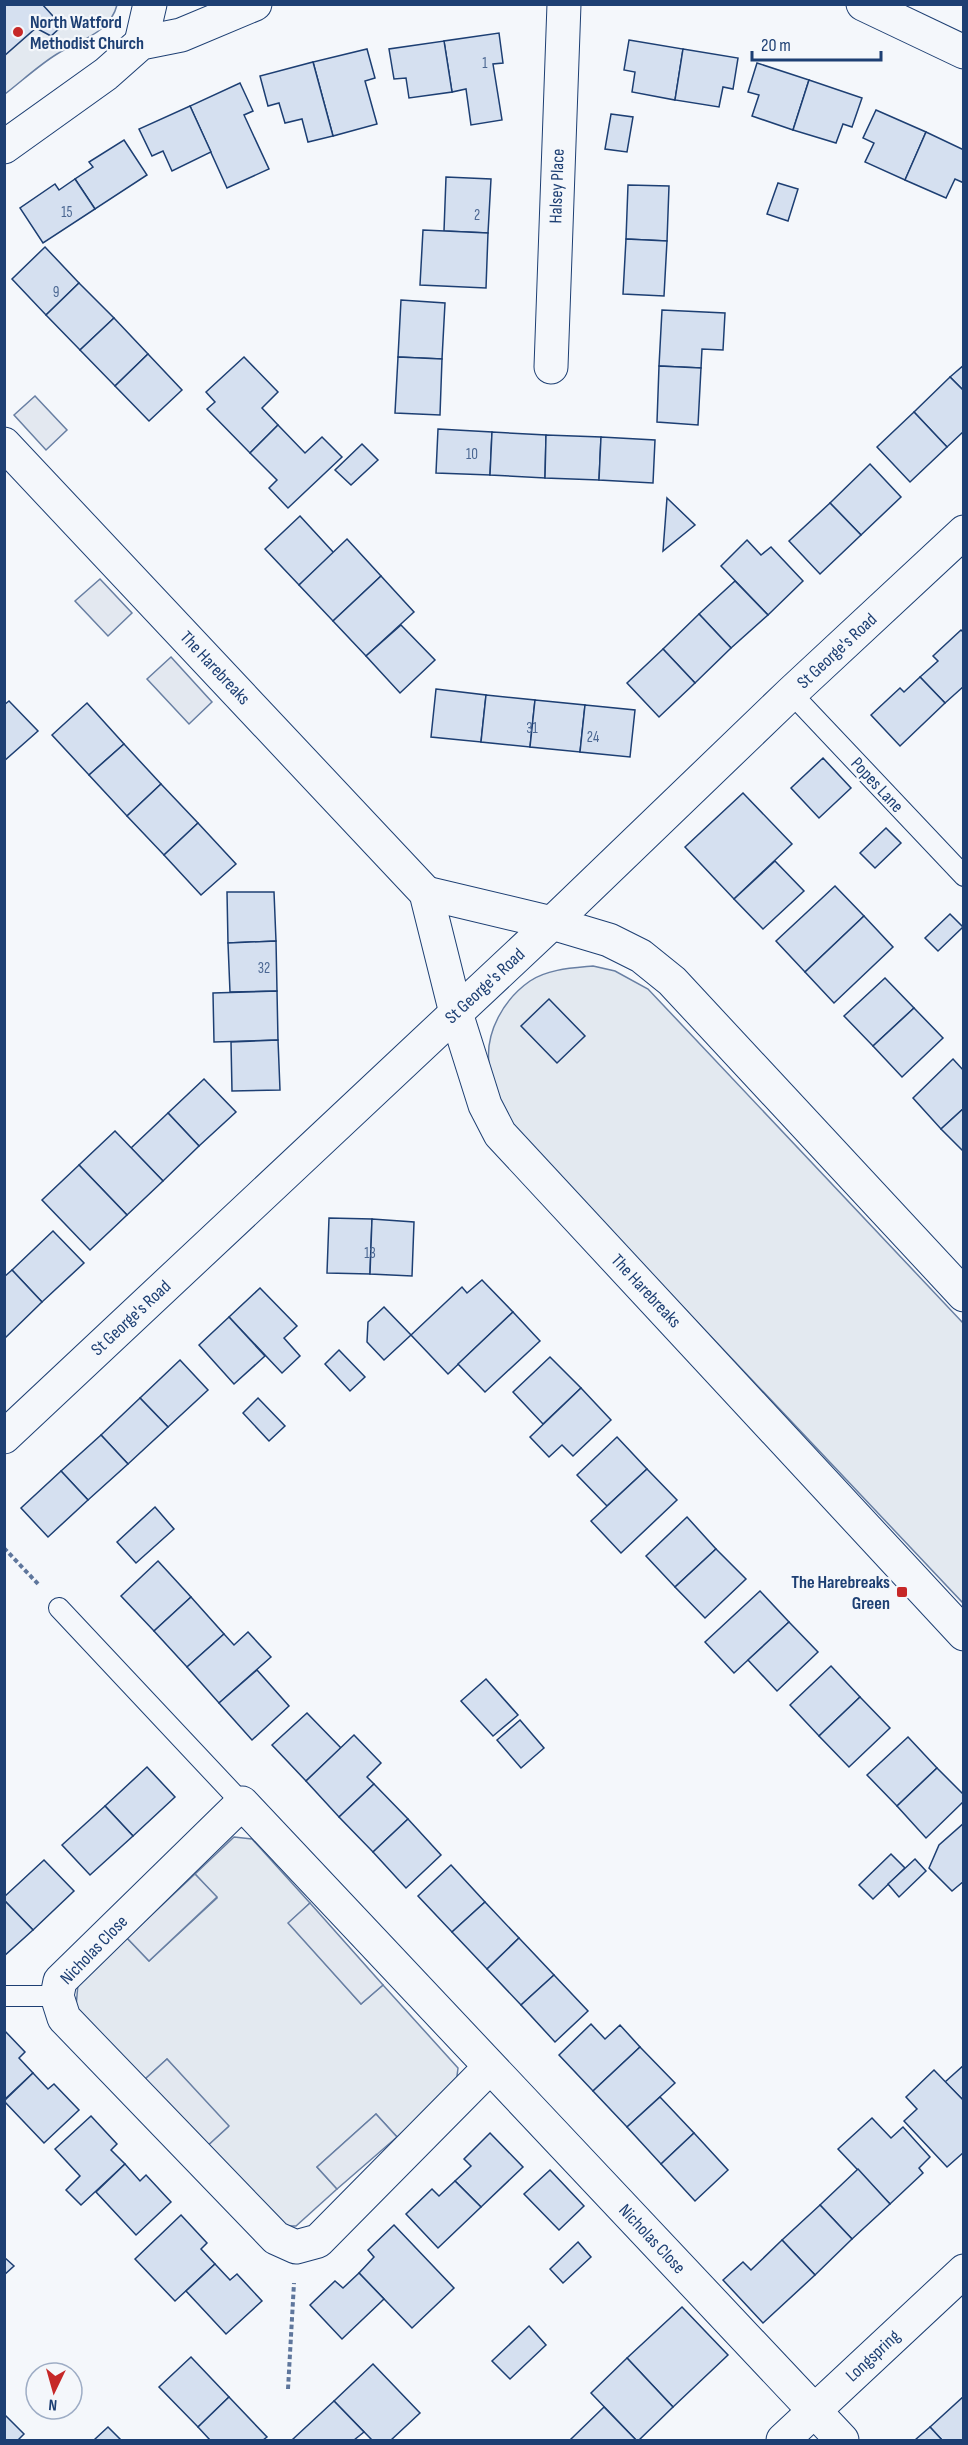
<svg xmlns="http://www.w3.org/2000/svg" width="968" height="2445" font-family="'Sofia Sans Condensed',sans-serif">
	<rect width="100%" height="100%" fill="#f4f7fb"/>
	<!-- green -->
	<g fill="#e3e9f0" stroke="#687fa3" stroke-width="1.5">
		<path d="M5,5H117C110,33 80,40 57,54C39,65 22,81 5,94Z"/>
		<path d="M593,966L615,971L648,989L963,1323V1603L511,1125C503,1106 491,1085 489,1064C485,1032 504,999 530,981C548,969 572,968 593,966Z"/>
		<polygon points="234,1837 252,1839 310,1903 289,1923 361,2004 383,1985 458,2068 456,2084 397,2137 376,2114 317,2167 337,2189 296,2226 277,2226 205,2148 228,2127 167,2059 144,2080 76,2007 78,1984 127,1938 149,1961 217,1898 195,1874"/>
	</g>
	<!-- parking -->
	<g fill="#e3e8f0" stroke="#687fa3" stroke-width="1.5">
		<polygon points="35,396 67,430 46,450 14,415"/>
		<polygon points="100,579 132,613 108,636 75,601"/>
		<polygon points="171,657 212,702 189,724 147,679"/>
		<polygon points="195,1874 217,1897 149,1961 127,1938"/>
		<polygon points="310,1903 383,1985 361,2004 288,1923"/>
		<polygon points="167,2059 229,2126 205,2148 144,2080"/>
		<polygon points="376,2114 397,2137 337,2189 317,2167"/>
	</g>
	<!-- building -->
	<g fill="#d5e0f0" stroke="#1d3f73" stroke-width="1.5">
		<polygon points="4,4 42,4 62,26 51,36 36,28 4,56"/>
		<polygon points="499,33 503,63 493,64 502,120 471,125 466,89 452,92 444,41"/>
		<polygon points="629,40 683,49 675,100 632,92 635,72 624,70"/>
		<polygon points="444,41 452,92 409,98 406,78 394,79 389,49"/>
		<polygon points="367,49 375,78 365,81 377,124 333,136 313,62"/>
		<polygon points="683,49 738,58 733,89 723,87 719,107 675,100"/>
		<polygon points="313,62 333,136 308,142 302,119 285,123 279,103 268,106 260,76"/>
		<polygon points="757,63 809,80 793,130 752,116 759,95 748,92"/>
		<polygon points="809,80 862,98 852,127 843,124 836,143 793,130"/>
		<polygon points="240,83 253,111 244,115 269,169 227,188 190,106"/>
		<polygon points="190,106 211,152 172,171 163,151 152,156 139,129"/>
		<polygon points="876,110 926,132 905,180 865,162 874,143 863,138"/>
		<polygon points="611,114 633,117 627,152 605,149"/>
		<polygon points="926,132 964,150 964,183 955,179 946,198 905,180"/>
		<polygon points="124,140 147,175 95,209 75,179 93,167 89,162"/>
		<polygon points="446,177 491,179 488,233 444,231"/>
		<polygon points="75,179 95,209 43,243 20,208 55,184 59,190"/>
		<polygon points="778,183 798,189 788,221 767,214"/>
		<polygon points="628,185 669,186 667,241 626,239"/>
		<polygon points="423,230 488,233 486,288 420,285"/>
		<polygon points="626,239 667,241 664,296 623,294"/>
		<polygon points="45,247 79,283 46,315 12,279"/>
		<polygon points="79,283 114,318 80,350 46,315"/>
		<polygon points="401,300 445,303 442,359 398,357"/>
		<polygon points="662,310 725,313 723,350 702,349 701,368 659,366"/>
		<polygon points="114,318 148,354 115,386 80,350"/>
		<polygon points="148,354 182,390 149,421 115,386"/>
		<polygon points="244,357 278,392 262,408 278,425 250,453 207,409 215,402 206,392"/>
		<polygon points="398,357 442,359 440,415 395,413"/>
		<polygon points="964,365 964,391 950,377"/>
		<polygon points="659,366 701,368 698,425 657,422"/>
		<polygon points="950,377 964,391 964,431 947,447 914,412"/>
		<polygon points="914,412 947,447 910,482 877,447"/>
		<polygon points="278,425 305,453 322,437 342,457 288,508 269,488 277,480 250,453"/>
		<polygon points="438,429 492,432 490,475 436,473"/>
		<polygon points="492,432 546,435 545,478 490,475"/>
		<polygon points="546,435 601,437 599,480 545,478"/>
		<polygon points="601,437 655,440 653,483 599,480"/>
		<polygon points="362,444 378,460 351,485 335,470"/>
		<polygon points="870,464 901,497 861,535 830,503"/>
		<polygon points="667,498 695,525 663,551"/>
		<polygon points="830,503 861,535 820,574 789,541"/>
		<polygon points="300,516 334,553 299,585 265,549"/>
		<polygon points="347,539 381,576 333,621 299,585"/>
		<polygon points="747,540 761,555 771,547 803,581 768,615 721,566"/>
		<polygon points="381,576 414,612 366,656 333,621"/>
		<polygon points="735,581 768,615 731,648 699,614"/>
		<polygon points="699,614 731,648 695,683 663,649"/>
		<polygon points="401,625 435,660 400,693 366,656"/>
		<polygon points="961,630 964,633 964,686 945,703 920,677 938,661 933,656"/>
		<polygon points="663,649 695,683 659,717 627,683"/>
		<polygon points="920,677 945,703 900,746 871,715 900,688 904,692"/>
		<polygon points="436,689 486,695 481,742 431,737"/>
		<polygon points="486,695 535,700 530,747 481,742"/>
		<polygon points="535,700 585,705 580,752 530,747"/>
		<polygon points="9,701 38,731 4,761 4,705"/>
		<polygon points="87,703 124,744 89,775 52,735"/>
		<polygon points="585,705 635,710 630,757 580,752"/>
		<polygon points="124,744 161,784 127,816 89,775"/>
		<polygon points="823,758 851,788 819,818 791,788"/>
		<polygon points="161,784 198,823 164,855 127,816"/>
		<polygon points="743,793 792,844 734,899 685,847"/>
		<polygon points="198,823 236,864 201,895 164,855"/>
		<polygon points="886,828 901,843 875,868 860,853"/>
		<polygon points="775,861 804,891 763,929 734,899"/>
		<polygon points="835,886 864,916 805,972 776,941"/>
		<polygon points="227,892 274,892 276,941 228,943"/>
		<polygon points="950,914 963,927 938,951 925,938"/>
		<polygon points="864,916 893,947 834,1003 805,972"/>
		<polygon points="276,941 277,991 230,992 228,943"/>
		<polygon points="885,978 914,1008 873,1046 844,1016"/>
		<polygon points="277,991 278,1040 214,1042 213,993"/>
		<polygon points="549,999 585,1036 557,1063 521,1026"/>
		<polygon points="914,1008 943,1038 902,1077 873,1046"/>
		<polygon points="278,1040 280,1090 232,1091 231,1042"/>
		<polygon points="953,1059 964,1071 964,1108 941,1129 913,1098"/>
		<polygon points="204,1079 236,1112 199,1146 168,1113"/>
		<polygon points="964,1108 964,1152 941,1129"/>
		<polygon points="168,1113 199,1146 163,1181 131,1148"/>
		<polygon points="115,1131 163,1181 127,1215 79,1165"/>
		<polygon points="79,1165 127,1215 90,1250 42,1200"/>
		<polygon points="329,1218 372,1219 370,1274 327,1273"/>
		<polygon points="372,1219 414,1222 412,1276 370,1274"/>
		<polygon points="53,1231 84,1263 42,1302 12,1270"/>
		<polygon points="12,1270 42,1302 4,1339 4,1277"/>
		<polygon points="482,1280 513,1312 448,1374 411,1335 462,1287 467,1293"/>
		<polygon points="260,1288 297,1326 284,1338 300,1356 282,1373 229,1317"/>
		<polygon points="384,1307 411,1335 384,1360 367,1342 368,1322"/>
		<polygon points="513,1312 540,1341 485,1392 458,1364"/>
		<polygon points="229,1317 265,1356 234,1384 199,1345"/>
		<polygon points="339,1350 365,1377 350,1391 325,1364"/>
		<polygon points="550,1357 581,1388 543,1424 513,1392"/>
		<polygon points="180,1360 208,1390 168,1427 140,1398"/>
		<polygon points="581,1388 611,1420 573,1456 562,1445 549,1457 530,1437"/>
		<polygon points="140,1398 168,1427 128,1464 101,1435"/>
		<polygon points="258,1398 285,1426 269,1441 243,1413"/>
		<polygon points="101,1435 128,1464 88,1500 61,1471"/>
		<polygon points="617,1437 647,1469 607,1506 577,1475"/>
		<polygon points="647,1469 677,1500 621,1553 591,1521"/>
		<polygon points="61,1471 88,1500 48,1537 21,1508"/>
		<polygon points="155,1507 174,1529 136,1563 117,1542"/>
		<polygon points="687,1517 716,1549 675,1587 646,1556"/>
		<polygon points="716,1549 746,1579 705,1618 675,1587"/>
		<polygon points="158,1561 191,1597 154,1631 121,1596"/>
		<polygon points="760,1591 789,1622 734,1673 705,1642"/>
		<polygon points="191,1597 224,1634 187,1667 154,1631"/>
		<polygon points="789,1622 818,1652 777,1691 748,1660"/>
		<polygon points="248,1632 271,1657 219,1703 187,1667 224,1634 234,1645"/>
		<polygon points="831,1666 860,1697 819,1736 790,1705"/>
		<polygon points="257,1670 289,1706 252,1740 219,1703"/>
		<polygon points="486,1679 518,1715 493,1736 461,1701"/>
		<polygon points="860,1697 890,1728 849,1767 819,1736"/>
		<polygon points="307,1713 341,1748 306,1781 272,1745"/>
		<polygon points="520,1720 544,1748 521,1768 497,1740"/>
		<polygon points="354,1735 381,1763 367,1777 374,1784 339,1817 306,1781"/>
		<polygon points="908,1737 937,1768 897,1806 867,1775"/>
		<polygon points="147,1767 175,1797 133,1836 105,1806"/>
		<polygon points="937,1768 964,1795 964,1801 926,1838 897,1806"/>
		<polygon points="374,1784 408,1819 373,1852 339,1817"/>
		<polygon points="105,1806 133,1836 90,1875 62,1845"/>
		<polygon points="408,1819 441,1855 406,1888 373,1852"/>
		<polygon points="964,1823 964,1881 952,1891 929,1868 939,1845"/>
		<polygon points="891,1854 905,1868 873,1899 859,1885"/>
		<polygon points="915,1859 926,1871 899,1897 888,1884"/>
		<polygon points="44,1860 74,1891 33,1930 4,1900 4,1897"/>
		<polygon points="451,1865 485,1902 452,1932 418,1896"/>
		<polygon points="4,1900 33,1930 4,1956"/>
		<polygon points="485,1902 519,1938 487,1969 452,1932"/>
		<polygon points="519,1938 554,1975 521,2005 487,1969"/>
		<polygon points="554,1975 588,2011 555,2042 521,2005"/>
		<polygon points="591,2024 605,2039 620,2025 640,2047 593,2091 559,2055"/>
		<polygon points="4,2030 25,2052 19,2058 33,2073 4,2100"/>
		<polygon points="640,2047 675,2083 627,2127 593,2091"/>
		<polygon points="964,2065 964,2101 945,2082"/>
		<polygon points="934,2070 964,2101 964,2152 947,2167 904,2121 917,2109 906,2097"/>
		<polygon points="33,2073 48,2089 54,2084 79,2110 44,2143 4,2101"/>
		<polygon points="660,2097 694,2133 661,2164 627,2127"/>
		<polygon points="91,2116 117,2144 111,2150 125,2164 81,2205 66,2190 80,2176 55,2149"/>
		<polygon points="872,2118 891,2138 903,2127 930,2157 919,2168 923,2173 890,2204 838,2149"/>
		<polygon points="490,2133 523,2167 481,2207 455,2181 471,2166 464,2159"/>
		<polygon points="694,2133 728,2170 695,2201 661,2164"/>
		<polygon points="125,2164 140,2181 146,2175 171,2202 136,2235 96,2192"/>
		<polygon points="858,2169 890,2204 852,2239 820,2205"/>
		<polygon points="550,2170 584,2206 559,2230 524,2194"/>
		<polygon points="455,2181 481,2207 438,2248 406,2214 432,2189 439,2196"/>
		<polygon points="820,2205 852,2239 815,2275 782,2240"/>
		<polygon points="181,2215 207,2243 201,2249 215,2264 175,2301 135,2259"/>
		<polygon points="394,2225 454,2288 412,2328 359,2273 374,2257 368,2250"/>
		<polygon points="782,2240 815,2275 763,2323 723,2280 743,2262 751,2270"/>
		<polygon points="578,2242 591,2257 563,2283 550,2269"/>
		<polygon points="4,2257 14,2266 4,2275"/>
		<polygon points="215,2264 230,2280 237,2274 262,2301 226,2334 186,2291"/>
		<polygon points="359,2273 384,2299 342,2339 310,2305 335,2281 343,2288"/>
		<polygon points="682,2307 728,2355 673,2407 627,2358"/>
		<polygon points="529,2326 546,2345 510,2379 492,2361"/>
		<polygon points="191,2357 229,2397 198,2427 159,2387"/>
		<polygon points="627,2358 673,2407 639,2440 636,2440 591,2393"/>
		<polygon points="373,2364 420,2413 391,2440 372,2440 334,2401"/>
		<polygon points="964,2396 964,2440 942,2440 930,2427"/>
		<polygon points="229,2397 267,2437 263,2440 210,2440 198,2427"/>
		<polygon points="334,2401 364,2432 354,2440 295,2440 293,2439"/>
		<polygon points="604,2407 636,2440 570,2440"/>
		<polygon points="4,2414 24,2434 18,2440 4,2440"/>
		<polygon points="108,2427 121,2440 94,2440"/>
		<polygon points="930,2427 942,2440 915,2440"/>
	</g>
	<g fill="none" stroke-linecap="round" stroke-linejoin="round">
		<defs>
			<g id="service">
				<polyline points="791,693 964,876"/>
				<polyline points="59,1608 242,1803"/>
				<polyline points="4,1996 57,1996"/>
			</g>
			<g id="minor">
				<polyline points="863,4 964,52"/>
				<polyline points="141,43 150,4"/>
				<polyline points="4,147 106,74 141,43 181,35 255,4"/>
				<polyline points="551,367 564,4"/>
				<polyline points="4,444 426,893 456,1013 485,1105 500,1134 964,1634"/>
				<polyline points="426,893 552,923 609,940 641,956 672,981 964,1295"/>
				<polyline points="4,1437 552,923 791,693 964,532"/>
				<polyline points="490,2067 318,2241 296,2247 276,2238 64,2018 57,1996 60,1981 242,1803 842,2440"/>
				<polyline points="783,2440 964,2271"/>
			</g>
		</defs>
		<!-- service casing -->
		<use href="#service" stroke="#1d3f73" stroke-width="22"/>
		<!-- minor casing -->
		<use href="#minor" stroke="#1d3f73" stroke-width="35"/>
		<!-- path -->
		<g stroke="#5e769c" stroke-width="4" stroke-dasharray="4.5 3" stroke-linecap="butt">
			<polyline points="4,1548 39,1585"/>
			<polyline points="288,2389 294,2283"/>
		</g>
		<!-- service -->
		<use href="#service" stroke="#f4f7fb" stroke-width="20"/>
		<!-- minor -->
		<use href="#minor" stroke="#f4f7fb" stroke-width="33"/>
	</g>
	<!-- markers -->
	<g fill="#c62828" stroke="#f4f7fb" stroke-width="2">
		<circle cx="18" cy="32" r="6"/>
		<rect x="896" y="1586" width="12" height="12" rx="3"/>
	</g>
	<g text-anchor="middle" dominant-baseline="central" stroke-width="4.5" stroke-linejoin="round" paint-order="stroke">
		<!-- number labels -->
		<g font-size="15" fill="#4b6792">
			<text x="485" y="63">1</text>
			<text x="67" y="212">15</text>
			<text x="477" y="215">2</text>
			<text x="56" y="292">9</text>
			<text x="472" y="454">10</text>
			<text x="532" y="728">31</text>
			<text x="593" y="737">24</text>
			<text x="264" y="968">32</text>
			<text x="370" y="1253">13</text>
		</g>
		<!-- poi labels -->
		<g font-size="18" font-weight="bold" fill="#1d3f73" stroke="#f4f7fb" text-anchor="start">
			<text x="30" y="22">North Watford<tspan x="30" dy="21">Methodist Church</tspan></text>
			<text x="890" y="1582" text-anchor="end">The Harebreaks<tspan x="890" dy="21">Green</tspan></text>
		</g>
		<!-- street labels -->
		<g font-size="18" fill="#1d3f73" stroke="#f4f7fb">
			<text transform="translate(557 186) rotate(-88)">Halsey Place</text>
			<text transform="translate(837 651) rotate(-43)">St George's Road</text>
			<text transform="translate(215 668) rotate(47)">The Harebreaks</text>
			<text transform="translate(877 785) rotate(47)">Popes Lane</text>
			<text transform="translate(485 986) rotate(-43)">St George's Road</text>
			<text transform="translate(646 1291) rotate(47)">The Harebreaks</text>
			<text transform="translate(131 1318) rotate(-43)">St George's Road</text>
			<text transform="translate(94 1950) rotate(-46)">Nicholas Close</text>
			<text transform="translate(652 2239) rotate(47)">Nicholas Close</text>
			<text transform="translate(873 2356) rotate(-43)">Longspring</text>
		</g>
	</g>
	<!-- border -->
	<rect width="968" height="2445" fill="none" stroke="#1d3f73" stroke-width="12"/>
	<!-- north arrow -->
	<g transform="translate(54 2391) rotate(185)"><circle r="28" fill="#f4f7fb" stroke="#9eadc5" stroke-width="1.5"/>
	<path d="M0-4.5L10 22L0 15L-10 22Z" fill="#c62828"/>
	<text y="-9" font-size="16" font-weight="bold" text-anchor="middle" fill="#1d3f73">N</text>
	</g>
	<!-- scale -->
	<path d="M752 51v9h129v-9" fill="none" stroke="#1d3f73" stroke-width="3"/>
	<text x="761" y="51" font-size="18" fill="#1d3f73" stroke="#f4f7fb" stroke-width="4.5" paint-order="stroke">20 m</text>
</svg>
